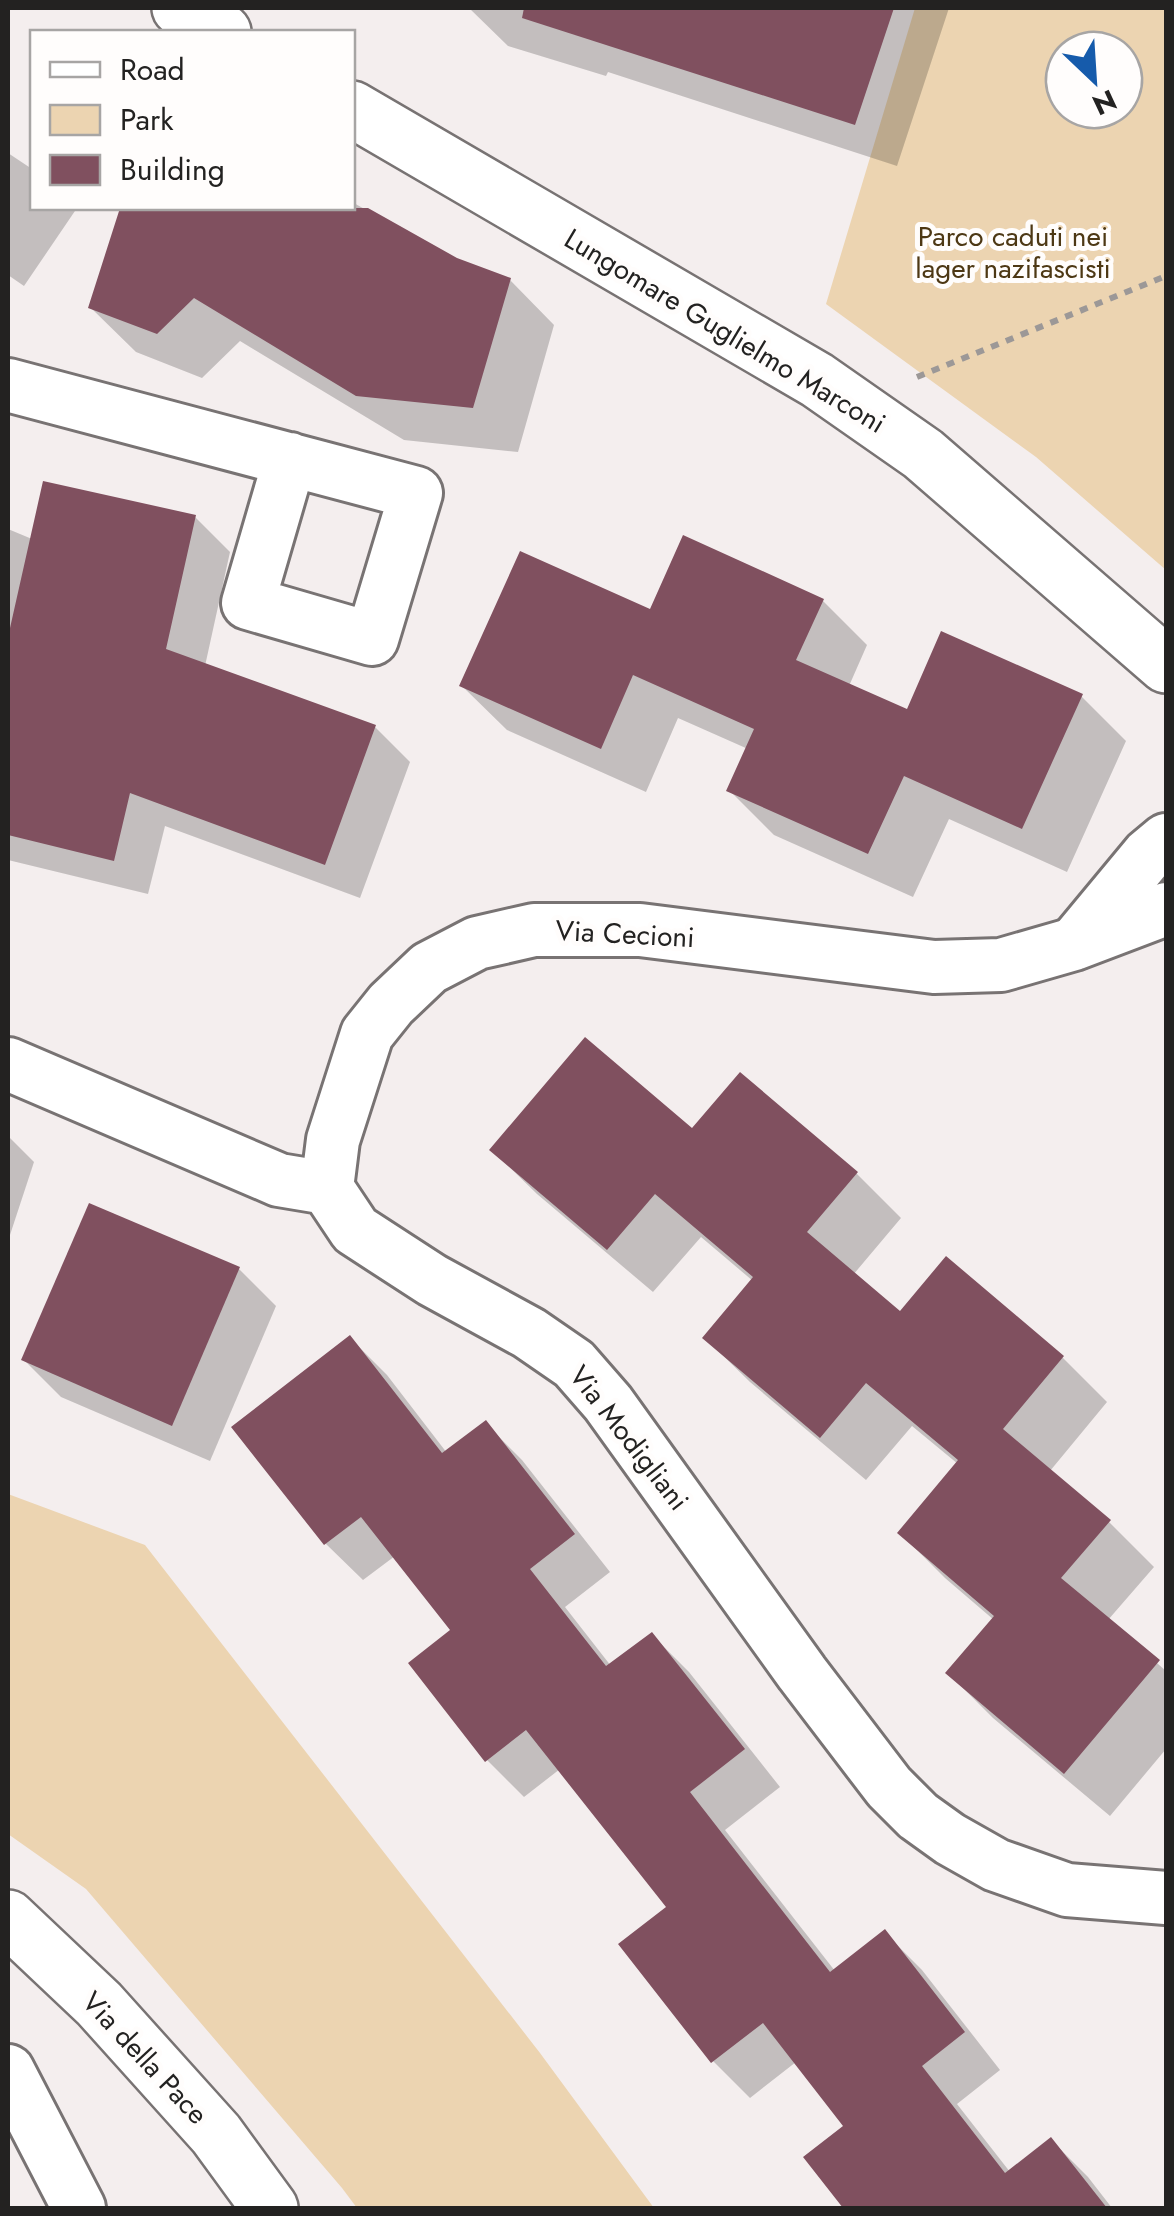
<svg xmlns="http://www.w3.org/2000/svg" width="1174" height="2216" font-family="Jost,sans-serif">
	<rect width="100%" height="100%" fill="#f4eeee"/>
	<!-- green -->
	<g fill="#ecd4b1" fill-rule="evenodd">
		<path d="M915,8H1166V570L1036,457L826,304ZM1064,50H1124V110H1064Z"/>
		<polygon points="8,1494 145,1545 540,2053 654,2208 357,2208 342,2188 86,1889 8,1834"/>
	</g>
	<!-- shadow -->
	<g fill="#0003">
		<polygon points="469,8 949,8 897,166 608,72 606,76 508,46"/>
		<polygon points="8,153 32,169 32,208 77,208 24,286 8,275"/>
		<polygon points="352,202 456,260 510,280 554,325 518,452 404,440 240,341 202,378 136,352 91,308 123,208 352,208"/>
		<polygon points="195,517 230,552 205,666 375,727 410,762 360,898 165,826 148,894 8,860 8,529 32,539"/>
		<polygon points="823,601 867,645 849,686 908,712 1081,696 1126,741 1067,872 949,819 913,897 774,835 729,790 748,749 678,718 646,792 507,730 462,686 651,612"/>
		<polygon points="692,1131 856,1173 901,1218 853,1275 901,1315 946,1260 1063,1358 1107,1402 1050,1471 1109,1522 1154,1567 1108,1620 1166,1671 1166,1749 1110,1816 993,1718 948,1673 994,1620 945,1578 900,1533 958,1464 912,1426 866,1480 750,1382 705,1338 753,1281 701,1237 653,1292 537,1194 492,1150"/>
		<polygon points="8,1136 34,1162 8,1241"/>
		<polygon points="239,1269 276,1306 210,1461 61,1397 24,1360"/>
		<polygon points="350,1338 387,1375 447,1453 485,1423 522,1460 610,1572 565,1607 611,1666 652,1635 689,1672 780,1787 725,1830 835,1971 885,1933 922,1970 1000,2070 957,2104 1010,2172 1051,2140 1088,2177 1112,2208 846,2208 807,2157 846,2127 796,2062 750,2098 713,2061 669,1908 560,1769 524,1797 487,1760 453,1631 395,1556 363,1580 326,1544 235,1428"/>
	</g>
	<!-- building -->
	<g fill="#80505f">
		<polygon points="524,8 894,8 855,125 522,18"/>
		<polygon points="120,208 368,208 457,258 511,278 473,408 356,396 194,298 157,334 88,308"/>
		<polygon points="43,481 196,515 166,649 376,725 325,865 130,793 114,861 8,835 8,637"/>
		<polygon points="683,535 824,599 796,660 907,709 941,631 1083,694 1022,829 904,776 868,854 726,791 754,729 633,675 601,749 459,686 520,551 650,609"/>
		<polygon points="585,1037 692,1128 740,1072 858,1172 807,1232 900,1311 946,1256 1064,1356 1003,1429 1111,1520 1061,1578 1160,1660 1064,1774 945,1673 994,1616 897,1533 958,1460 866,1383 820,1438 702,1338 753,1277 655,1194 607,1250 489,1150"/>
		<polygon points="89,1203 240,1267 172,1426 21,1360"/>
		<polygon points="350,1335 442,1453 486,1420 575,1534 530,1569 606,1666 652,1632 745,1749 690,1792 830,1972 885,1929 965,2032 922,2066 1005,2173 1051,2137 1107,2208 843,2208 803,2157 843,2126 763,2023 711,2063 618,1944 666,1907 526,1730 485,1762 408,1663 450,1630 361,1517 324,1545 231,1427"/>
	</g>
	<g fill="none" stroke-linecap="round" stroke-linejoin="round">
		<defs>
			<g id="street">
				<polyline points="8,385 416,493 372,639 248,603 290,459"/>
				<polyline points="1075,943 1148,855 1166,840"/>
				<polyline points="8,1064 279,1180 327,1188 355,1230 432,1280 529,1333 574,1364 608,1403 802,1673 889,1787 918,1816 950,1839 996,1865 1067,1890 1166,1898"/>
				<polyline points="327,1188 333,1140 367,1034 391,1004 429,968 477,943 534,930 640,930 934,967 1001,965 1074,944 1166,909"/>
				<polyline points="8,2071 79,2208"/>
			</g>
			<g id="secondary">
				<polyline points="180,8 223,32"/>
				<polyline points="352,109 817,380 923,454 1166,665"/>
				<polyline points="8,1918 99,2004 216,2134 270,2208"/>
			</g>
		</defs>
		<!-- street casing -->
		<use href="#street" stroke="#787373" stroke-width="58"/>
		<!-- secondary casing -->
		<use href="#secondary" stroke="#787373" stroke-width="60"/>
		<!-- path -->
		<polyline stroke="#9c9897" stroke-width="6" stroke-dasharray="8 8" stroke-linecap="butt" points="917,377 1166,276"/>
		<!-- street -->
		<use href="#street" stroke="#fff" stroke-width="52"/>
		<!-- secondary -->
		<use href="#secondary" stroke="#fff" stroke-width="55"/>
	</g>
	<g text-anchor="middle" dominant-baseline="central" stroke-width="10" stroke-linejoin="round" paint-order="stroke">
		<!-- park labels -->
		<g font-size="28" fill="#4d3814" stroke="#fffdfc">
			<text x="1013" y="236">Parco caduti nei<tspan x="1013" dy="32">lager nazifascisti</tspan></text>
		</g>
		<!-- street labels -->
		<g font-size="28" fill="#232221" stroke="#fffdfc">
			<text transform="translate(725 331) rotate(31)">Lungomare Guglielmo Marconi</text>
			<text transform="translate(625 934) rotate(3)">Via Cecioni</text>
			<text transform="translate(629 1438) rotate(52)">Via Modigliani</text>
			<text transform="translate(145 2058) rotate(47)">Via della Pace</text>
		</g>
	</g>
	<!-- border -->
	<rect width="1174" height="2216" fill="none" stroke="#232221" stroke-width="20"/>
	<!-- legend -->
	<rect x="30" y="30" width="325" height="180" fill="#fffdfc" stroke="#a7a5a4" stroke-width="2.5"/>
	<rect x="50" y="62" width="50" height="15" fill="#ffffff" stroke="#a7a5a4" stroke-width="2.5"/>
	<text x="120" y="80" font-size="30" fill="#232221">Road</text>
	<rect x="50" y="105" width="50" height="30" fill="#ecd4b1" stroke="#a7a5a4" stroke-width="2.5"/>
	<text x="120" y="130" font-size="30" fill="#232221">Park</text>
	<rect x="50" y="155" width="50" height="30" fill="#80505f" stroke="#a7a5a4" stroke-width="2.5"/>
	<text x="120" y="180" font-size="30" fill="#232221">Building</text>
	<!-- north arrow -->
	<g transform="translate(1094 80) rotate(155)"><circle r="48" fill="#fffdfc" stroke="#a7a5a4" stroke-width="2.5"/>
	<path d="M0-8L18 38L0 25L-18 38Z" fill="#165bab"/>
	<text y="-15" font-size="28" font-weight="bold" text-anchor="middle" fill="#232221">N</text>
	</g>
</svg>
